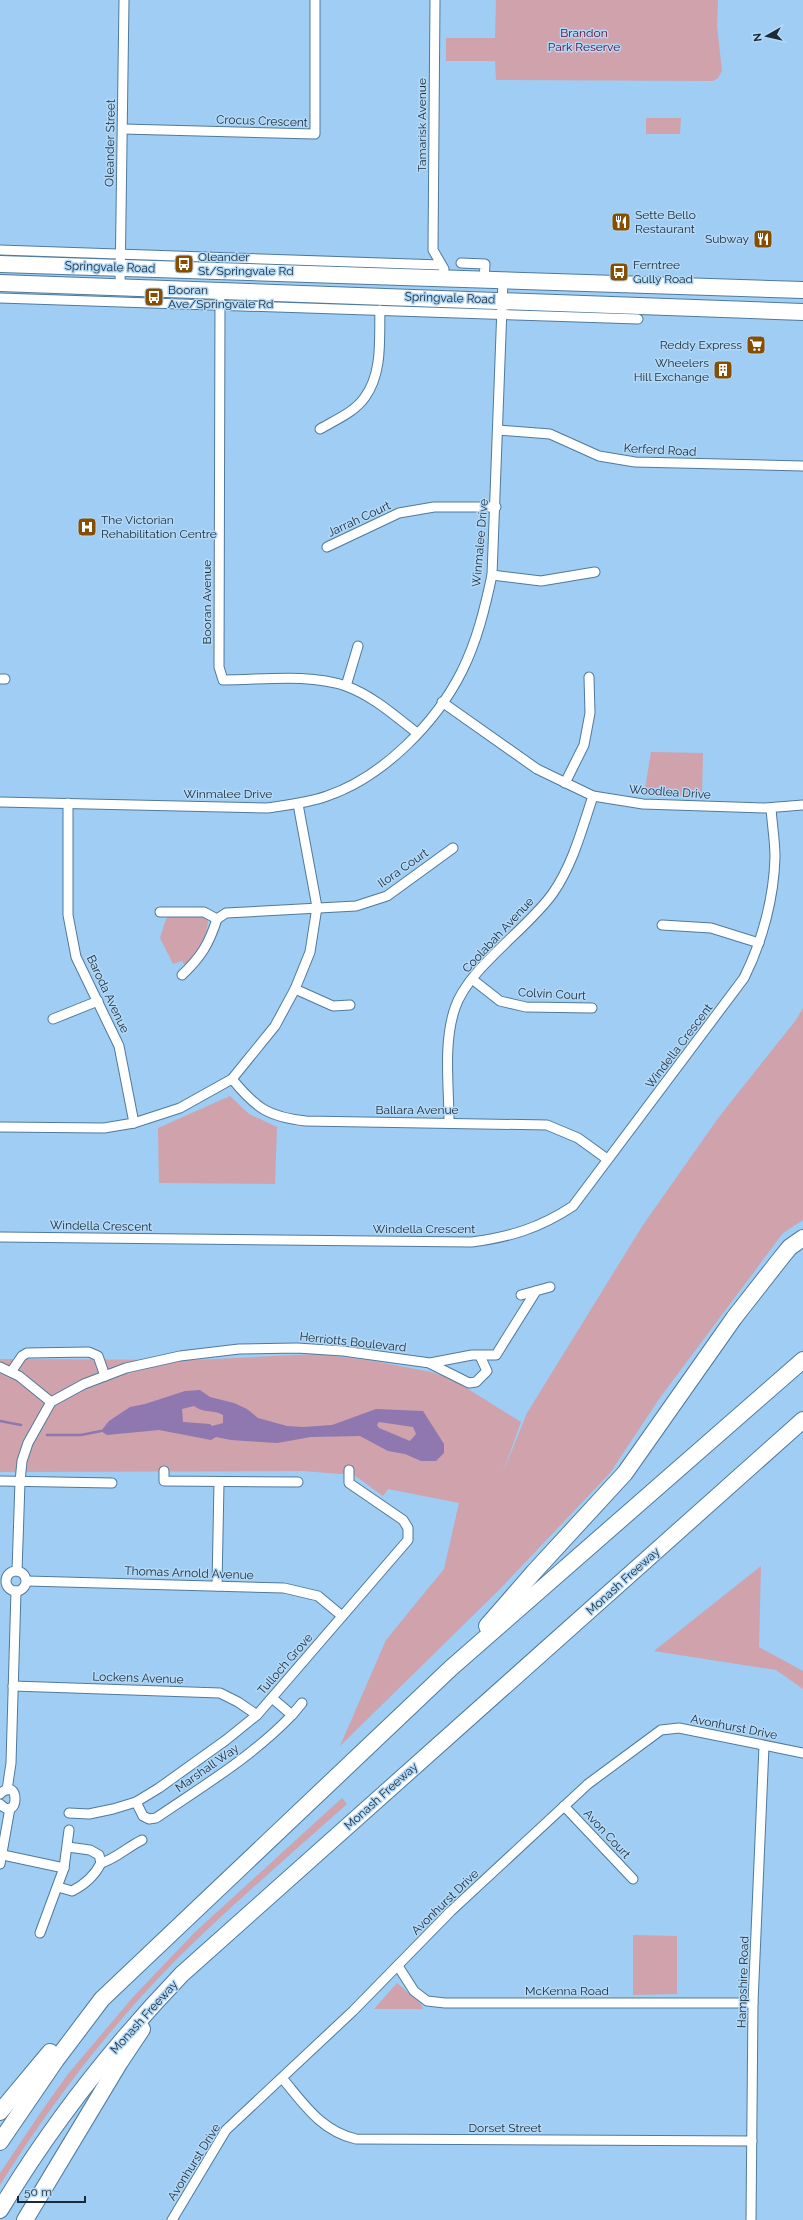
<svg xmlns="http://www.w3.org/2000/svg" width="803" height="2220" font-family="Raleway,sans-serif">
	<rect width="100%" height="100%" fill="#9fcdf3"/>
	<!-- green -->
	<g fill="#cfa2ac">
		<polygon points="496,0 718,0 717,26 722,71 718,78 713,81 496,80 495,61 446,61 446,38 495,38"/>
		<polygon points="646,118 681,118 680,134 646,134"/>
		<polygon points="651,752 703,753 702,796 644,795"/>
		<path d="M171,916H203L208,919C208,936 198,949 189,963L184,964L182,961L173,964L160,938L166,919Z"/>
		<polygon points="803,1008 803,1220 783,1233 659,1399 610,1473 499,1590 340,1746 386,1640 444,1569 459,1503 388,1489 383,1496 354,1475 303,1471 0,1472 0,1359 194,1360 318,1354 374,1361 431,1372 452,1379 521,1422 502,1475 527,1413 643,1225 719,1117 796,1020"/>
		<polygon points="230,1096 249,1114 277,1127 275,1184 159,1183 158,1128"/>
		<polygon points="761,1566 759,1647 803,1671 803,1689 776,1670 654,1651"/>
		<path d="M342,1798L347,1804C289,1856 230,1906 175,1961C108,2029 50,2105 0,2185V2173L41,2112L68,2074L133,1997L195,1932Z"/>
		<polygon points="633,1935 677,1936 677,1994 633,1995"/>
		<polygon points="397,1983 421,2004 423,2009 374,2009"/>
	</g>
	<!-- water -->
	<path fill="#8f77b0" fill-rule="evenodd" d="M200,1390L210,1397L234,1403L247,1409L258,1418L287,1426L303,1427L332,1425L376,1409L423,1411L444,1444V1453L436,1461H421L405,1454L388,1451L360,1436L311,1437L277,1443L231,1440L216,1437L211,1440L159,1430L107,1435L101,1431L109,1421L130,1407L145,1404L185,1391ZM194,1406C205,1414 213,1409 223,1415V1423L212,1426L210,1424L183,1422L182,1409ZM379,1422L413,1427L416,1434L410,1441L379,1428L377,1425Z"/>
	<g fill="none" stroke-linecap="round" stroke-linejoin="round">
		<!-- stream -->
		<g stroke="#8f77b0" stroke-width="2.5">
			<polyline points="0,1421 21,1425"/>
			<polyline points="47,1435 81,1435 101,1431"/>
		</g>
		<defs>
			<g id="street">
				<polyline points="435,0 433,250 444,269"/>
				<polyline points="123,129 315,134 315,0"/>
				<polyline points="0,250 441,265"/>
				<polyline points="461,263 485,264 484,280"/>
				<polyline points="120,287 124,0"/>
				<polyline points="0,298 638,319"/>
				<path d="M220,301L219,667L223,680C263,680 308,673 346,686C373,696 395,716 417,733"/>
				<path d="M320,429C335,420 355,412 365,397C383,372 379,339 380,310"/>
				<polyline points="498,430 550,434 599,456 635,462 803,466"/>
				<polyline points="327,547 399,513 434,507 496,507"/>
				<polyline points="492,575 541,581 595,572"/>
				<polyline points="0,679 5,679"/>
				<polyline points="346,686 358,646"/>
				<polyline points="442,702 537,769 593,796 643,804 765,808 803,805"/>
				<polyline points="565,783 584,745 590,713 589,677"/>
				<path d="M0,802L267,808C287,805 308,803 327,796C383,777 436,723 462,671C477,641 485,608 492,575L503,280"/>
				<polyline points="68,803 68,915 76,957 119,1046 134,1123"/>
				<polyline points="160,912 204,912 217,919 226,913 356,906 387,896 453,848"/>
				<polyline points="662,925 711,928 759,943"/>
				<path d="M182,975C201,957 209,944 217,919"/>
				<polyline points="472,979 500,1001 526,1007 592,1008"/>
				<polyline points="295,989 333,1006 350,1005"/>
				<polyline points="53,1019 98,1001"/>
				<path d="M232,1079C256,1108 268,1117 306,1121L547,1125L578,1138L607,1159"/>
				<path d="M449,1122C449,1085 443,1043 455,1008C468,968 528,929 553,893C573,864 582,829 593,796"/>
				<polyline points="0,1127 104,1128 134,1123 180,1108 232,1079 275,1026 295,989 310,952 317,907 298,804"/>
				<path d="M0,1237L472,1242C510,1237 540,1228 573,1206L744,978C762,942 774,898 775,857C775,841 772,824 771,808"/>
				<polyline points="521,1295 550,1287"/>
				<polyline points="431,1364 469,1383 476,1382 487,1371 480,1356"/>
				<polyline points="0,1367 19,1376 51,1402"/>
				<polyline points="11,1372 22,1356 27,1353 89,1352 98,1356 105,1376"/>
				<polyline points="164,1471 164,1481 298,1482"/>
				<polyline points="0,1481 112,1483"/>
				<circle cx="16" cy="1581" r="10"/>
				<polyline points="17,1571 20,1482 22,1461 28,1443 51,1402 84,1384 126,1368 180,1356 239,1349 297,1348 343,1351 430,1363 472,1355 496,1355 536,1291"/>
				<polyline points="27,1581 284,1588 318,1596 342,1616"/>
				<polyline points="217,1586 219,1482"/>
				<polyline points="13,1686 220,1693 238,1702 257,1715"/>
				<polyline points="292,1715 302,1703"/>
				<polyline points="7,1790 11,1763 16,1591"/>
				<path d="M0,1794C20,1774 20,1824 0,1804"/>
				<path d="M136,1802L143,1816L149,1819L156,1818C203,1786 253,1756 292,1715L272,1698"/>
				<polyline points="564,1806 633,1879"/>
				<polyline points="69,1813 89,1814 113,1809 136,1802 159,1788 226,1740 257,1715 408,1540 408,1528 403,1520 349,1483 349,1470"/>
				<polyline points="68,1847 90,1850 99,1855 101,1863"/>
				<polyline points="3,1855 64,1868"/>
				<polyline points="0,1864 10,1808"/>
				<path d="M58,1887L72,1891C84,1885 95,1875 101,1863C114,1860 129,1846 142,1840"/>
				<polyline points="40,1933 64,1868 69,1830"/>
				<polyline points="398,1966 414,1991 427,2001 445,2003 753,2003"/>
				<path d="M282,2078C304,2104 321,2131 356,2139L752,2141"/>
				<polyline points="172,2220 226,2130 353,2011 451,1911 588,1784 661,1730 679,1728 803,1753"/>
				<polyline points="751,2220 753,2003 764,1746"/>
			</g>
			<g id="highway">
				<polyline points="0,264 803,290"/>
				<polyline points="0,283 803,312"/>
				<polyline points="487,1626 534,1572 625,1473 734,1318 781,1258 790,1247 803,1238"/>
				<polyline points="0,2112 50,2052"/>
				<polyline points="0,2142 56,2060 102,1999 451,1668 803,1360"/>
				<path d="M0,2210C51,2125 113,2046 182,1974L803,1420"/>
				<polyline points="25,2220 120,2062 142,2029"/>
			</g>
		</defs>
		<!-- street casing -->
		<use href="#street" stroke="#4f7a9d" stroke-width="11"/>
		<!-- highway casing -->
		<use href="#highway" stroke="#4f7a9d" stroke-width="18"/>
		<!-- street -->
		<use href="#street" stroke="#fff" stroke-width="9"/>
		<!-- highway -->
		<use href="#highway" stroke="#fff" stroke-width="16"/>
	</g>
	<!-- icons -->
	<defs>
		<symbol id="restaurant-square" viewBox="-11 -11 22 22"><rect x="-9" y="-9" width="18" height="18" rx="4" fill="#874e02" stroke="#b4d9f7"/><path d="M-5-6h1v4h1v-4h1v4h1v-4h1v5L-1.5 .5V6h-2V.5L-5-1ZM5-6V6H3V1.5H1.5Q1.5-4 5-6Z" fill="#fff"/></symbol>
		<symbol id="bus-square" viewBox="-11 -11 22 22"><rect x="-9" y="-9" width="18" height="18" rx="4" fill="#874e02" stroke="#b4d9f7"/><path d="M-5-6H5V4H4V6H2V4H-2V6H-4V4H-5ZM-3.5-4V0h7V-4ZM-3.5 1.2v1.5H-2V1.2ZM2 1.2v1.5H3.5V1.2Z" fill="#fff"/></symbol>
		<symbol id="supermarket-square" viewBox="-11 -11 22 22"><rect x="-9" y="-9" width="18" height="18" rx="4" fill="#874e02" stroke="#b4d9f7"/><path d="M-6-5.5h2.5l.6 2H6L4.5 2H-2.5L-4.4-4H-6ZM-1.5 3.2a1.3 1.3 0 1 0 .1 0ZM3 3.2a1.3 1.3 0 1 0 .1 0Z" fill="#fff"/></symbol>
		<symbol id="building-square" viewBox="-11 -11 22 22"><rect x="-9" y="-9" width="18" height="18" rx="4" fill="#874e02" stroke="#b4d9f7"/><path d="M-4-6H4V6H1V3H-1V6H-4ZM-2.5-4.3h1.7v1.8h-1.7ZM.8-4.3h1.7v1.8H.8ZM-2.5-1h1.7V.8h-1.7ZM.8-1h1.7V.8H.8Z" fill="#fff"/></symbol>
		<symbol id="hospital-square" viewBox="-11 -11 22 22"><rect x="-9" y="-9" width="18" height="18" rx="4" fill="#874e02" stroke="#b4d9f7"/><path d="M-5-5h3v3.5h4V-5h3V5h-3V1.5h-4V5h-3Z" fill="#fff"/></symbol>
	</defs>
	<g fill-rule="evenodd">
		<use href="#restaurant-square" x="610" y="211" width="22" height="22"/>
		<use href="#restaurant-square" x="752" y="228" width="22" height="22"/>
		<use href="#bus-square" x="173" y="253" width="22" height="22"/>
		<use href="#bus-square" x="608" y="261" width="22" height="22"/>
		<use href="#bus-square" x="143" y="286" width="22" height="22"/>
		<use href="#supermarket-square" x="745" y="334" width="22" height="22"/>
		<use href="#building-square" x="712" y="359" width="22" height="22"/>
		<use href="#hospital-square" x="76" y="516" width="22" height="22"/>
	</g>
	<g text-anchor="middle" dominant-baseline="central" stroke-width="3" stroke-linejoin="round" paint-order="stroke">
		<!-- park labels -->
		<g font-size="12" fill="#5c042a" stroke="#b4d9f7">
			<text x="584" y="33">Brandon<tspan x="584" dy="14">Park Reserve</tspan></text>
		</g>
		<!-- street labels -->
		<g font-size="12" fill="#192b39" stroke="#b4d9f7">
			<text transform="translate(262 121) rotate(2)">Crocus Crescent</text>
			<text transform="translate(422 125) rotate(-90)">Tamarisk Avenue</text>
			<text transform="translate(110 143) rotate(-89)">Oleander Street</text>
			<text transform="translate(110 267) rotate(2)">Springvale Road</text>
			<text transform="translate(450 298) rotate(2)">Springvale Road</text>
			<text transform="translate(660 450) rotate(3)">Kerferd Road</text>
			<text transform="translate(359 519) rotate(-25)">Jarrah Court</text>
			<text transform="translate(480 543) rotate(-85)">Winmalee Drive</text>
			<text transform="translate(207 602) rotate(-90)">Booran Avenue</text>
			<text transform="translate(670 792) rotate(4)">Woodlea Drive</text>
			<text x="228" y="794">Winmalee Drive</text>
			<text transform="translate(403 868) rotate(-35)">Ilora Court</text>
			<text transform="translate(498 935) rotate(-47)">Coolabah Avenue</text>
			<text transform="translate(108 994) rotate(65)">Baroda Avenue</text>
			<text transform="translate(552 994) rotate(3)">Colvin Court</text>
			<text transform="translate(679 1046) rotate(-53)">Windella Crescent</text>
			<text x="417" y="1110">Ballara Avenue</text>
			<text transform="translate(101 1226) rotate(1)">Windella Crescent</text>
			<text x="424" y="1229">Windella Crescent</text>
			<text transform="translate(353 1342) rotate(6)">Herriotts Boulevard</text>
			<text transform="translate(189 1573) rotate(2)">Thomas Arnold Avenue</text>
			<text transform="translate(623 1581) rotate(-42)">Monash Freeway</text>
			<text transform="translate(285 1664) rotate(-49)">Tulloch Grove</text>
			<text transform="translate(138 1678) rotate(2)">Lockens Avenue</text>
			<text transform="translate(734 1727) rotate(11)">Avonhurst Drive</text>
			<text transform="translate(207 1768) rotate(-35)">Marshall Way</text>
			<text transform="translate(381 1796) rotate(-42)">Monash Freeway</text>
			<text transform="translate(607 1834) rotate(47)">Avon Court</text>
			<text transform="translate(445 1902) rotate(-44)">Avonhurst Drive</text>
			<text transform="translate(743 1982) rotate(-88)">Hampshire Road</text>
			<text x="567" y="1991">McKenna Road</text>
			<text transform="translate(144 2017) rotate(-48)">Monash Freeway</text>
			<text x="505" y="2128">Dorset Street</text>
			<text transform="translate(194 2162) rotate(-58)">Avonhurst Drive</text>
		</g>
		<!-- poi labels -->
		<g font-size="12" fill="#192b39" stroke="#b4d9f7" text-anchor="start">
			<text x="635" y="215">Sette Bello<tspan x="635" dy="14">Restaurant</tspan></text>
			<text x="749" y="239" text-anchor="end">Subway</text>
			<text x="198" y="257">Oleander<tspan x="198" dy="14">St/Springvale Rd</tspan></text>
			<text x="633" y="265">Ferntree<tspan x="633" dy="14">Gully Road</tspan></text>
			<text x="168" y="290">Booran<tspan x="168" dy="14">Ave/Springvale Rd</tspan></text>
			<text x="742" y="345" text-anchor="end">Reddy Express</text>
			<text x="709" y="363" text-anchor="end">Wheelers<tspan x="709" dy="14">Hill Exchange</tspan></text>
			<text x="101" y="520">The Victorian<tspan x="101" dy="14">Rehabilitation Centre</tspan></text>
		</g>
	</g>
	<!-- north arrow -->
	<g transform="translate(767 36) rotate(262)" stroke="#b4d9f7" stroke-width="3" paint-order="stroke">
	<path d="M0-3L7 15L0 10L-7 15Z" fill="#192b39"/>
	<text y="-6" font-size="11" font-weight="bold" text-anchor="middle" fill="#192b39">N</text>
	</g>
	<!-- scale -->
	<path d="M18 2196v6h67v-6" fill="none" stroke="#192b39" stroke-width="2"/>
	<text x="24" y="2196" font-size="12" fill="#192b39" stroke="#b4d9f7" stroke-width="3" paint-order="stroke">50 m</text>
</svg>
